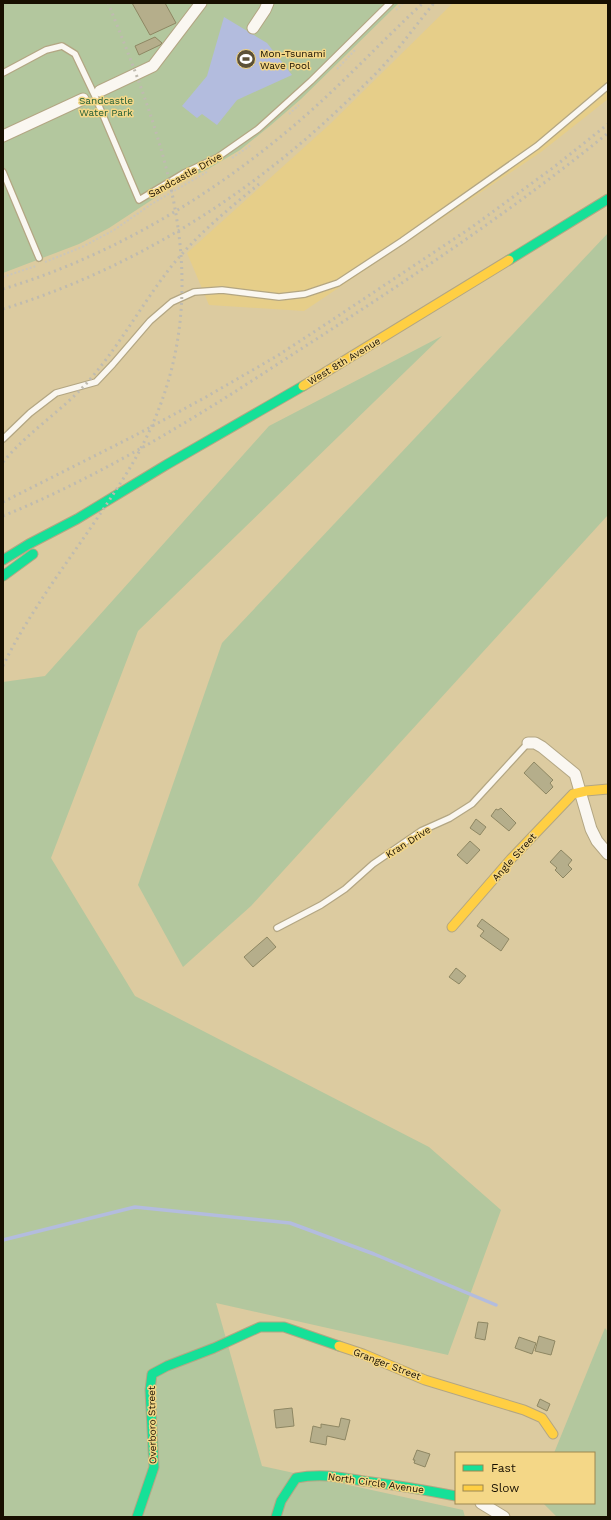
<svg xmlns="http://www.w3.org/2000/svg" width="611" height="1520" font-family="'Work Sans',sans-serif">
	<rect width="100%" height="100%" fill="#dccba0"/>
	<!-- built -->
	<polygon fill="#e6ce89" points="453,3 608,3 608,99 541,152 304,311 209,305 187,253 329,125"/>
	<!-- green -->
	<g fill="#b3c79e">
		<polygon points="3,3 399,3 301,99 271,125 240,150 208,169 176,184 109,228 79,244 3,273"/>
		<polygon points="608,233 608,515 251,906 183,967 138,885 222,643"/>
		<polygon points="442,336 138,631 51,858 135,996 429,1147 501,1210 448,1355 216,1303 262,1466 463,1510 465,1517 3,1517 3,682 45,676 269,426"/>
		<polygon points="605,1328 608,1332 608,1517 557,1517 543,1503 594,1503 594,1453 554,1453"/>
	</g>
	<!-- water -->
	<polygon fill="#b3bcde" points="224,17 267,43 292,75 237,100 217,125 202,114 197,118 182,106 207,76"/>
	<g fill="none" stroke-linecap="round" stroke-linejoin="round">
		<!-- stream -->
		<polyline stroke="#b3bcde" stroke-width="3.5" points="3,1240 135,1207 290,1223 374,1254 496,1305"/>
	</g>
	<!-- building -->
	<g fill="#b5ae8b" stroke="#8e8763">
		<polygon points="132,3 165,3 176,23 150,35"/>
		<polygon points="155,37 162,43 160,45 139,55 135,46"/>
		<polygon points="534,762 553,780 550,783 553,787 546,794 524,773"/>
		<polygon points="501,808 516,823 509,831 491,816 496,809 498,810"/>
		<polygon points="476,819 486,827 480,835 470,828"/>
		<polygon points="470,841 480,850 467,864 457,855"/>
		<polygon points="561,850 572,860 568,865 572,869 563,878 555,870 557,868 550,862"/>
		<polygon points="482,919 509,939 501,951 480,936 484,931 477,926"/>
		<polygon points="267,937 276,947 253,967 244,957"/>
		<polygon points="456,968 466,976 459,984 449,977"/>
		<polygon points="478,1322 488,1323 485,1340 475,1338"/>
		<polygon points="539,1336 555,1341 551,1355 535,1351"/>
		<polygon points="519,1337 536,1343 532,1354 515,1348"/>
		<polygon points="540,1399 550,1404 547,1411 537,1406"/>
		<polygon points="292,1408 294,1426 276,1428 274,1410"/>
		<polygon points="341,1418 350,1420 345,1440 327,1436 326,1445 310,1442 313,1426 321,1428 321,1424 339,1427"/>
		<polygon points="417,1450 430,1454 425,1467 414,1463 415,1460 413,1460"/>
	</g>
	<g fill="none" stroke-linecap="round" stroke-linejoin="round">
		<defs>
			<g id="lane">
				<polyline points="3,73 46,50 62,46 75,54 94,94 139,200 184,173 218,157 258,129 311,81 390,3"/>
				<polyline points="3,172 39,258"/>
				<polyline points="3,439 30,413 56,393 96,382 113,364 150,321 172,302 194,292 222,290 279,297 305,294 338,283 402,241 537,146 608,86"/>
				<polyline points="277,928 321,905 345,889 373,864 421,831 450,818 472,804 528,743"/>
			</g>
			<g id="street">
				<polyline points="253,28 265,10 268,3"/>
				<polyline points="100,91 153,66 201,3"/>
				<polyline points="3,136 83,99"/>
				<polyline points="528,743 535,743 542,747 575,774 591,829 597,841 608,854"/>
				<polyline points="481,1503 504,1517"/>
			</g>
			<g id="fast">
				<polyline points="509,260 608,199"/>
				<polyline points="3,560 29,544 77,519 166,465 303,386"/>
				<polyline points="3,576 33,554"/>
				<polyline points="137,1517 154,1467 150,1390 152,1374 167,1366 214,1348 260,1327 284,1327 339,1346"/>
				<path d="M276,1517L281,1501L296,1478C320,1473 340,1477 364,1481C395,1485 425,1490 456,1496"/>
			</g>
			<g id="slow">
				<polyline points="303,386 509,260"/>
				<polyline points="452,927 511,859 573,794 586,791 608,789"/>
				<polyline points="339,1346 363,1354 425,1380 524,1410 542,1418 553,1434"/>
			</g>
		</defs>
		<!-- lane casing -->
		<use href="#lane" stroke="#b3a683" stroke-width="8"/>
		<!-- street casing -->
		<use href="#street" stroke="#b3a683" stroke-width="13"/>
		<!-- fast casing -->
		<use href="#fast" stroke="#b3a683" stroke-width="11"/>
		<!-- slow casing -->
		<use href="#slow" stroke="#b3a683" stroke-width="11"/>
		<!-- path -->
		<g stroke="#cbc6ba" stroke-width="2" stroke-dasharray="2 2" stroke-linecap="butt">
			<polyline points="396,10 403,3"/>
			<polyline points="337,69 356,49"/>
			<polyline points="289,114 299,105"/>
			<polyline points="232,158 251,145"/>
			<polyline points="45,262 82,247 114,230 150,205 207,172"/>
			<polyline points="3,277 36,266"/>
		</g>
		<!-- lane -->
		<use href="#lane" stroke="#faf7f1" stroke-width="5.5"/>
		<!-- street -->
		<use href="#street" stroke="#faf7f1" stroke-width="11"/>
		<!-- fast -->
		<use href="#fast" stroke="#16e098" stroke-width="9"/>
		<!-- slow -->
		<use href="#slow" stroke="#ffcf43" stroke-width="9"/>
		<!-- rail -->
		<g stroke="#bfbbb0" stroke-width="3" stroke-dasharray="2 4" stroke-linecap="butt">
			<path d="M3,289C115,255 217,193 305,116C346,80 383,40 423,3"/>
			<path d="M3,309C129,270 243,200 339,109C359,90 379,72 396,51C409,35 421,19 434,3"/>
			<path d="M3,462C27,433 60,412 85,385C116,351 139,309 167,272C193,238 226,211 259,184"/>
			<polyline points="3,502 134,436 206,397 277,356 320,328 472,227 554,167 608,124"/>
			<path d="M3,516C84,483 160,439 233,393C361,310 490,229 608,133"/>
			<path d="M3,666C16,638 34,611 51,585C77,547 104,510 128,471C226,310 173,162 108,3"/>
		</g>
	</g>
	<!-- icons -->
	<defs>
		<symbol id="stadium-disc" viewBox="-11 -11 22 22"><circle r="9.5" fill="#5c5138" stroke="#f4d787"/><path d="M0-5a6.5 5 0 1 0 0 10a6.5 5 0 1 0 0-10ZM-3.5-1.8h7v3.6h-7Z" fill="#fff"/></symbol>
	</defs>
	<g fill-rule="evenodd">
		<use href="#stadium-disc" x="235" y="48" width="22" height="22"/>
	</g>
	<g text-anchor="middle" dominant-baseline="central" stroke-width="3" stroke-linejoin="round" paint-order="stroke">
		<!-- poi labels -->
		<g font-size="10" fill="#170f00" stroke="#f4d787" text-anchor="start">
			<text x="260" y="53">Mon-Tsunami<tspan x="260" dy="12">Wave Pool</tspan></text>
		</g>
		<!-- park labels -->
		<g font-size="10" fill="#215c33" stroke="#f4d787">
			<text x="106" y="100">Sandcastle<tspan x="106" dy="12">Water Park</tspan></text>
		</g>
		<!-- street labels -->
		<g font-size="10" fill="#170f00" stroke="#f4d787">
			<text transform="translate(185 175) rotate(-29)">Sandcastle Drive</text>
			<text transform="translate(344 361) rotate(-31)">West 8th Avenue</text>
			<text transform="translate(408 842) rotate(-32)">Kran Drive</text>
			<text transform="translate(514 857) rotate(-48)">Angle Street</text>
			<text transform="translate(387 1364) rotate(21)">Granger Street</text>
			<text transform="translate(152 1425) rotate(-91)">Overboro Street</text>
			<text transform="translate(376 1483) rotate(8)">North Circle Avenue</text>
		</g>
	</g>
	<!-- border -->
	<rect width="611" height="1520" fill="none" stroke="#170f00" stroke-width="8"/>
	<!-- legend -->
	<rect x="455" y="1452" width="140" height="52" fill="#f4d787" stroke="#9c8751"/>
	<rect x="463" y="1465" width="20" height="6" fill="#16e098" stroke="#9c8751"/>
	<text x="491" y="1472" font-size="12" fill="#170f00">Fast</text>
	<rect x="463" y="1485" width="20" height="6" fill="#ffcf43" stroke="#9c8751"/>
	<text x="491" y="1492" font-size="12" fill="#170f00">Slow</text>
</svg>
